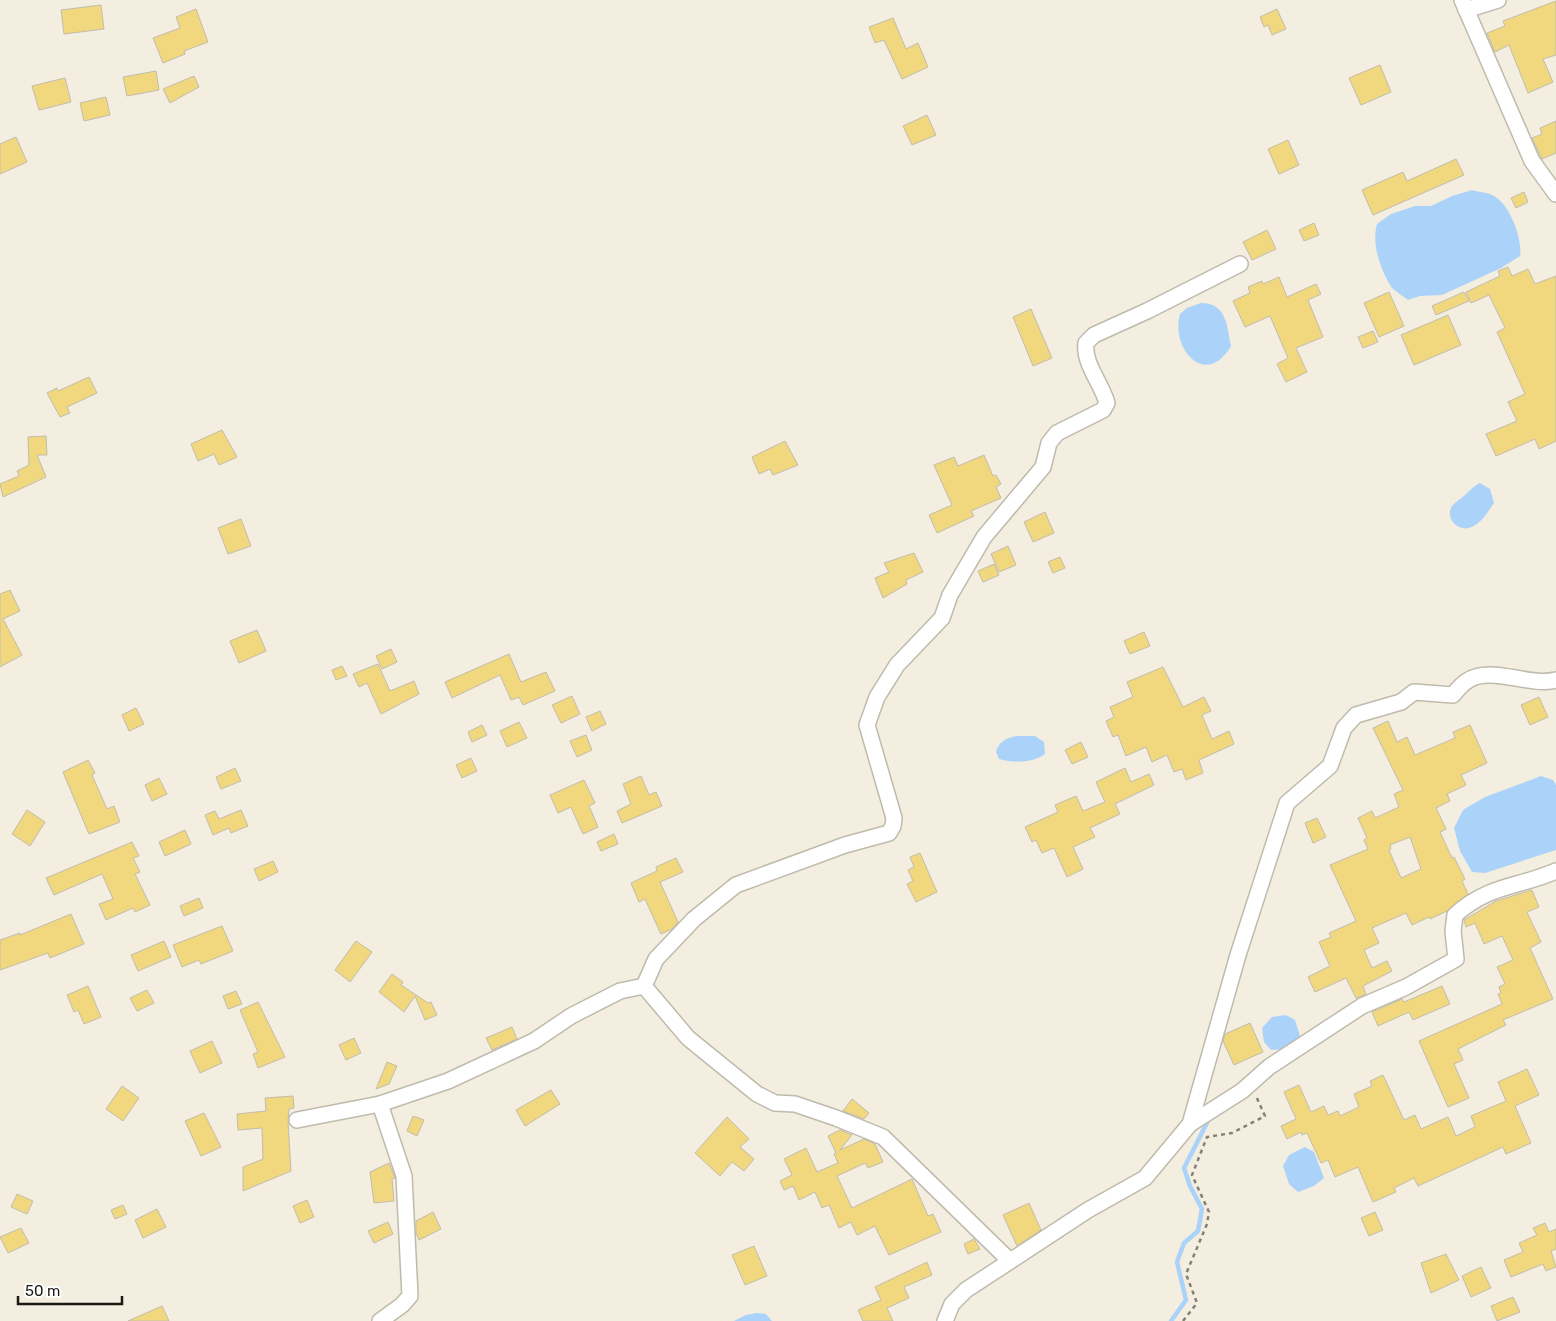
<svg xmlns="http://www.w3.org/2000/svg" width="1556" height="1321" font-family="Rubik,sans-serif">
	<rect width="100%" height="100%" fill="#f3eedf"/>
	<!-- water -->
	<g fill="#abd3f9">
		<path d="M1472,190C1478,192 1486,192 1492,195C1509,202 1523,239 1520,256L1501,268L1442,295L1420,296L1408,300C1403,296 1396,292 1392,288C1381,271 1371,244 1377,224L1391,214L1415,206H1431L1452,196Z"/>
		<path d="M1201,303C1227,303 1227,327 1231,346C1205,390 1170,347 1180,314L1187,308Z"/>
		<path d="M1480,483L1490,489L1494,503C1487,513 1481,524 1469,528C1456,531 1445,517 1452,506C1455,502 1460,499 1464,496C1469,491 1474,486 1480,483Z"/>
		<path d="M1017,736H1035L1044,742L1045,754C1034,763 1012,763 999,759L996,752C999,741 1006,738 1017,736Z"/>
		<polygon points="1541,776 1553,780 1556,785 1556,850 1485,873 1472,872 1460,851 1454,828 1463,810 1485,797"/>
		<polygon points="1286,1015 1295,1020 1301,1039 1287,1049 1271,1050 1264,1042 1262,1028 1272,1017"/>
		<polygon points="1305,1147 1314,1152 1324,1178 1314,1186 1298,1192 1289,1184 1283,1166 1289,1155"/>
		<polygon points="757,1313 766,1314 772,1321 734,1321 746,1315"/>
	</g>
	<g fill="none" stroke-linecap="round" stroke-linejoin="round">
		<!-- stream -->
		<polyline stroke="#abd3f9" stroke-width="4.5" points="1171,1321 1186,1300 1177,1262 1184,1243 1198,1231 1202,1209 1190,1186 1184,1168 1210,1117"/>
	</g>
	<!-- building -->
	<g fill="#f1d77e" stroke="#c1bdae" fill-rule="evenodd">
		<polygon points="1556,1 1556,55 1543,59 1553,82 1528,93 1509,45 1495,52 1487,33 1505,26 1503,21"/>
		<polygon points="101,5 104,29 64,34 61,10"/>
		<polygon points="196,9 208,42 184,51 185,54 163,63 153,38 180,28 176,17"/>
		<polygon points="1277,9 1286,29 1272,35 1268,25 1264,27 1260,17"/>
		<polygon points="893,18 906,49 918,43 928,67 902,79 884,40 875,43 869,27"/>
		<polygon points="1380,65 1391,92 1361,105 1349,78"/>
		<polygon points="156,71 159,90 127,96 123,77"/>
		<polygon points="194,76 199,87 170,103 163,89"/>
		<polygon points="65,78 71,102 39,110 32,86"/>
		<polygon points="106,97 110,115 84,121 80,103"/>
		<polygon points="927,115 936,135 912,145 903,126"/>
		<polygon points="1556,121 1556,153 1542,159 1532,138 1542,134 1540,128"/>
		<polygon points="16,137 27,162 0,174 0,144"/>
		<polygon points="1288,140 1299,165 1279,174 1268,149"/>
		<polygon points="1456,159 1464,175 1373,215 1362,190 1403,172 1407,181"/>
		<polygon points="1524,192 1528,202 1516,208 1511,198"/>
		<polygon points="1314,223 1319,235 1304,241 1299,230"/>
		<polygon points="1267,230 1276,249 1252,260 1243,242"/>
		<polygon points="1508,267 1512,276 1528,269 1535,284 1556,276 1556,441 1539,449 1535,439 1496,456 1486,434 1517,421 1508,402 1525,394 1497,332 1505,328 1489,295 1471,303 1466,292 1500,276 1498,271"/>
		<polygon points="1279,277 1287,297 1316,284 1321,294 1308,300 1323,337 1296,348 1307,372 1286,382 1277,364 1288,358 1270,316 1245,327 1233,301 1250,293 1248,287 1262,281 1263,284"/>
		<polygon points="1389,292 1404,326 1379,337 1364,303"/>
		<polygon points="1464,292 1469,301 1436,315 1432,306"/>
		<polygon points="1031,309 1052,358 1033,366 1013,317"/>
		<polygon points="1448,315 1461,345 1414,365 1401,335"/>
		<polygon points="1373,331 1378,342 1363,348 1358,337"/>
		<polygon points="89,377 97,393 67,407 70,413 60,417 47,393 57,388 58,391"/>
		<polygon points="222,430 237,457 219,465 214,454 198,461 191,444"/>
		<polygon points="46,436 47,455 37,455 46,477 3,497 0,484 19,476 17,471 29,465 28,437"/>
		<polygon points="785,441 798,465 773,475 770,469 759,474 752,457"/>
		<polygon points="984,455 993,476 996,475 1001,484 996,487 1001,498 971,511 974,516 937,533 929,515 952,505 934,465 954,457 958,466"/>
		<polygon points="1045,512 1054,533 1033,542 1024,522"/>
		<polygon points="241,519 251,546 228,554 218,528"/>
		<polygon points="1008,546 1016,565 999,572 991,554"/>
		<polygon points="914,553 923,572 906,580 907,584 883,598 875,578 889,572 884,563"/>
		<polygon points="1060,557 1065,568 1053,573 1048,562"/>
		<polygon points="994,564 999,575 983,582 978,571"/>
		<polygon points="10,590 20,611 3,619 22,655 0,667 0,594"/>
		<polygon points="257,630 266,651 239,663 230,641"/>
		<polygon points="1144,632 1150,646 1130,654 1124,641"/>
		<polygon points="391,649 397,662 382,669 376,656"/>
		<polygon points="509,654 521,682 546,672 555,691 523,705 519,697 511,700 500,675 452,698 445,682"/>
		<polygon points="378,664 390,691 414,681 419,694 381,714 367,683 359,687 353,674"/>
		<polygon points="342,666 347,676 336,680 332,670"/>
		<polygon points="1163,667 1183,707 1204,697 1211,711 1202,715 1212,739 1229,731 1234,744 1199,760 1203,773 1186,780 1182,769 1174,772 1167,755 1152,762 1146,747 1126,756 1118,735 1113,737 1106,721 1114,717 1110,707 1133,697 1127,682"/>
		<polygon points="572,696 580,714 561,723 552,705"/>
		<polygon points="1539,697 1548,717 1530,725 1521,705"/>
		<polygon points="136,708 144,724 129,731 122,715"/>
		<polygon points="600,711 606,724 592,731 586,717"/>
		<path d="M1388,721L1397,742L1407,737L1415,755L1455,738L1453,732L1470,725L1487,763L1461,775L1466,785L1447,794L1450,801L1436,808L1446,829L1440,832L1452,858L1454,857L1465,879L1462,881L1468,894L1447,911L1430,919L1429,917L1412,925L1406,913L1372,928L1379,943L1364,950L1372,968L1387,961L1392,971L1363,986L1366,994L1356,998L1346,978L1315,992L1308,977L1330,966L1319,942L1331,937L1329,933L1356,921L1330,865L1368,849L1364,840L1367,838L1358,818L1372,811L1375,818L1399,807L1394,794L1403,790L1373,728ZM1410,837L1421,869L1401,878L1389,850L1391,849L1390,845Z"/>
		<polygon points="519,722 527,738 507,747 500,731"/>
		<polygon points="482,725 487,735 472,742 468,732"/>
		<polygon points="586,735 592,750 577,757 570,741"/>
		<polygon points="1081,742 1088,757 1072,764 1065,750"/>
		<polygon points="471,758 477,771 462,778 456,765"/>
		<polygon points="88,760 95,773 92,775 107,809 114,806 120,822 89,834 63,772"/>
		<polygon points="235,768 241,781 221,789 216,777"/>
		<polygon points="1125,768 1131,782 1149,774 1154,785 1115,804 1120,814 1090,828 1095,837 1073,847 1083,869 1067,877 1054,848 1042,853 1036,840 1032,842 1025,827 1058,812 1055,805 1076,796 1083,811 1105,802 1096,782"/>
		<polygon points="641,776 649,795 656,792 662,806 622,823 617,811 631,804 623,784"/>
		<polygon points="159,778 167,794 152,801 145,785"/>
		<polygon points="584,780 595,803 589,806 598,827 583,834 571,807 558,813 550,795"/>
		<polygon points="27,810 45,822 30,846 12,834"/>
		<polygon points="241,810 248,826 231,833 229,828 213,835 205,815 215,811 219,819"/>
		<polygon points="1317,818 1326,837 1313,843 1305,823"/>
		<polygon points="185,830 191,844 165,856 159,842"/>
		<polygon points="614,834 618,844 601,851 597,842"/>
		<polygon points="132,842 139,856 133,858 140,872 135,874 150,905 135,912 133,908 106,920 99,904 113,899 102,874 54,895 46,878"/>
		<polygon points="920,853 937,892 916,902 907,884 913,881 908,870 914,867 910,857"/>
		<polygon points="676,858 683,872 660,882 678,922 672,929 661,934 645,899 639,902 631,883 657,871 656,867"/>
		<polygon points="273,861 278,872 259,881 254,869"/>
		<polygon points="1532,890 1539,907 1527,912 1541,942 1530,948 1553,999 1503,1020 1506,1025 1458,1049 1463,1060 1454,1064 1469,1098 1448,1107 1419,1041 1502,1004 1498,994 1501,993 1499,987 1505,984 1497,967 1513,960 1502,936 1484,944 1475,923 1466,927 1464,920 1496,901"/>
		<polygon points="199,898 203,908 184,916 180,906"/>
		<polygon points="71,914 84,944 50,958 48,953 0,970 0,940 20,933 20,935"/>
		<polygon points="222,926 233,951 201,964 199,960 182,967 173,945"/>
		<polygon points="164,941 171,957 138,971 131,955"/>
		<polygon points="356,941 372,952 350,982 335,970"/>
		<polygon points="392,974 403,982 401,985 428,1003 431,1002 437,1015 425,1020 415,996 404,1012 379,992"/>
		<polygon points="88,986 101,1017 84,1024 78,1010 74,1012 67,995"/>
		<polygon points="1442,986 1450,1004 1413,1020 1409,1012 1378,1026 1372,1012 1402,999 1404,1002"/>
		<polygon points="147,990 154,1003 137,1011 130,998"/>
		<polygon points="236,991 242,1004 228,1009 223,996"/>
		<polygon points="258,1002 285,1057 258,1068 253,1054 258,1052 240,1010"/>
		<polygon points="1250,1023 1263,1052 1234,1065 1223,1041 1225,1034"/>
		<polygon points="512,1027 517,1039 492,1050 486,1038"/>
		<polygon points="354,1038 361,1053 346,1060 339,1045"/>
		<polygon points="212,1041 222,1063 200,1073 190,1051"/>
		<polygon points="387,1062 397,1066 389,1084 376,1089"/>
		<polygon points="1527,1069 1539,1095 1515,1106 1531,1143 1506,1154 1503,1147 1418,1186 1414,1178 1394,1188 1396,1192 1373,1202 1358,1167 1335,1177 1328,1160 1321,1163 1307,1133 1302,1135 1301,1132 1287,1139 1281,1126 1296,1119 1284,1092 1299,1085 1311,1112 1324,1106 1328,1115 1338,1111 1340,1116 1359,1107 1354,1094 1372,1086 1370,1081 1383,1075 1404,1120 1415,1115 1421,1129 1448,1117 1456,1136 1475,1127 1471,1116 1506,1101 1498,1082"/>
		<polygon points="122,1086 139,1098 123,1121 106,1109"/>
		<polygon points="551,1090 560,1104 525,1126 516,1110"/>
		<polygon points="293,1096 294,1108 289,1109 288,1121 291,1171 243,1191 243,1167 263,1159 262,1128 238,1130 237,1114 266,1111 265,1098"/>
		<polygon points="852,1099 869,1113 864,1119 843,1111"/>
		<polygon points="204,1113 221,1147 201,1156 185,1121"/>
		<polygon points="413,1116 424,1120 417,1136 407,1131"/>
		<polygon points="727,1117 749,1139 740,1147 754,1159 744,1171 732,1162 720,1176 695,1153"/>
		<polygon points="840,1130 852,1135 840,1150 864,1139 875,1144 883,1162 868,1168 865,1163 837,1176 852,1208 912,1179 928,1216 933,1214 941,1232 889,1255 875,1226 857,1235 851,1222 839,1228 829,1205 822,1208 815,1192 799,1200 793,1186 784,1190 780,1181 792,1175 784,1159 806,1148 817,1172 838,1163 834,1154 836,1153 828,1136"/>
		<polygon points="389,1163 395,1178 392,1179 394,1201 374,1203 370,1172"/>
		<polygon points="17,1194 33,1201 27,1214 11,1207"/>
		<polygon points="307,1200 314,1217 300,1223 293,1206"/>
		<polygon points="1029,1203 1041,1230 1017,1246 1003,1215"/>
		<polygon points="123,1205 127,1214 115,1219 111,1210"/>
		<polygon points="157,1209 166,1227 143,1238 135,1220"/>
		<polygon points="433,1212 441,1229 419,1240 416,1233 416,1221"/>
		<polygon points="1375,1212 1383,1230 1369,1236 1361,1218"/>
		<polygon points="388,1222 393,1234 374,1243 368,1231"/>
		<polygon points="1545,1223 1549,1232 1556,1229 1556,1249 1551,1251 1556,1267 1546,1271 1543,1264 1511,1277 1504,1260 1523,1252 1519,1243 1537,1235 1533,1228"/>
		<polygon points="21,1228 29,1243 8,1253 0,1237"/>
		<polygon points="974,1239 980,1249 968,1254 964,1244"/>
		<polygon points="754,1246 767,1276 745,1285 732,1255"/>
		<polygon points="1446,1254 1459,1280 1431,1293 1421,1263"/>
		<polygon points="927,1262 932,1275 904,1287 909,1298 887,1308 893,1321 863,1321 858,1310 881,1300 875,1287"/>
		<polygon points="1481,1267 1491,1288 1471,1297 1462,1276"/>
		<polygon points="1513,1297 1520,1312 1497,1321 1491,1306"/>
		<polygon points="162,1306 169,1321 128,1321"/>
	</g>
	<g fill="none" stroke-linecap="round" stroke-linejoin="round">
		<defs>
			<g id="minor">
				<polyline points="1462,0 1532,161 1556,194"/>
				<polyline points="1466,10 1498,0"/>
				<polyline points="644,986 688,1038 757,1094 775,1103 795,1104 836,1118 883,1137 1010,1261"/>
				<path d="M297,1120L380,1104L448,1081L534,1041L571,1016L620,991L644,986L656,959L694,919L736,885L845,845L889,833L893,826L894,818L867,725L877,697L897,665L942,618L950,595L984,537L1043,467L1049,443L1057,433L1103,410L1107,403C1102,384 1083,363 1086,343L1094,335L1147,311L1240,264"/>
				<path d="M1190,1124L1238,955L1287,803L1330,766L1344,728L1356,715L1401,702L1414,692L1453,695C1457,690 1462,684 1467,681C1490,665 1529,687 1556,680"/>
				<polyline points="380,1321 402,1305 410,1296 404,1176 380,1104"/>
				<path d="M945,1321L952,1304L966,1290L1088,1210L1145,1178L1190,1124L1242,1091L1269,1067L1362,1006L1406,987L1456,959L1453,931L1455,915C1490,884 1517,888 1556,871"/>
			</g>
		</defs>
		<!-- minor casing -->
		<use href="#minor" stroke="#bfbbac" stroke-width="18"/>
		<!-- path -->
		<polyline stroke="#848076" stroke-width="2.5" stroke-dasharray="4 4" stroke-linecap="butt" points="1183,1321 1197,1303 1186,1274 1207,1224 1209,1212 1192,1175 1207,1137 1232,1133 1265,1116 1256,1096"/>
		<!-- minor -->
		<use href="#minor" stroke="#fff" stroke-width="15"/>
	</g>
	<!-- scale -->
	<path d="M18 1296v8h104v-8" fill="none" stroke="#1b1914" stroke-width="2.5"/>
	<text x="25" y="1296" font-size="15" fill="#1b1914" stroke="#ffffff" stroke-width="4" paint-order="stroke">50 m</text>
</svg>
